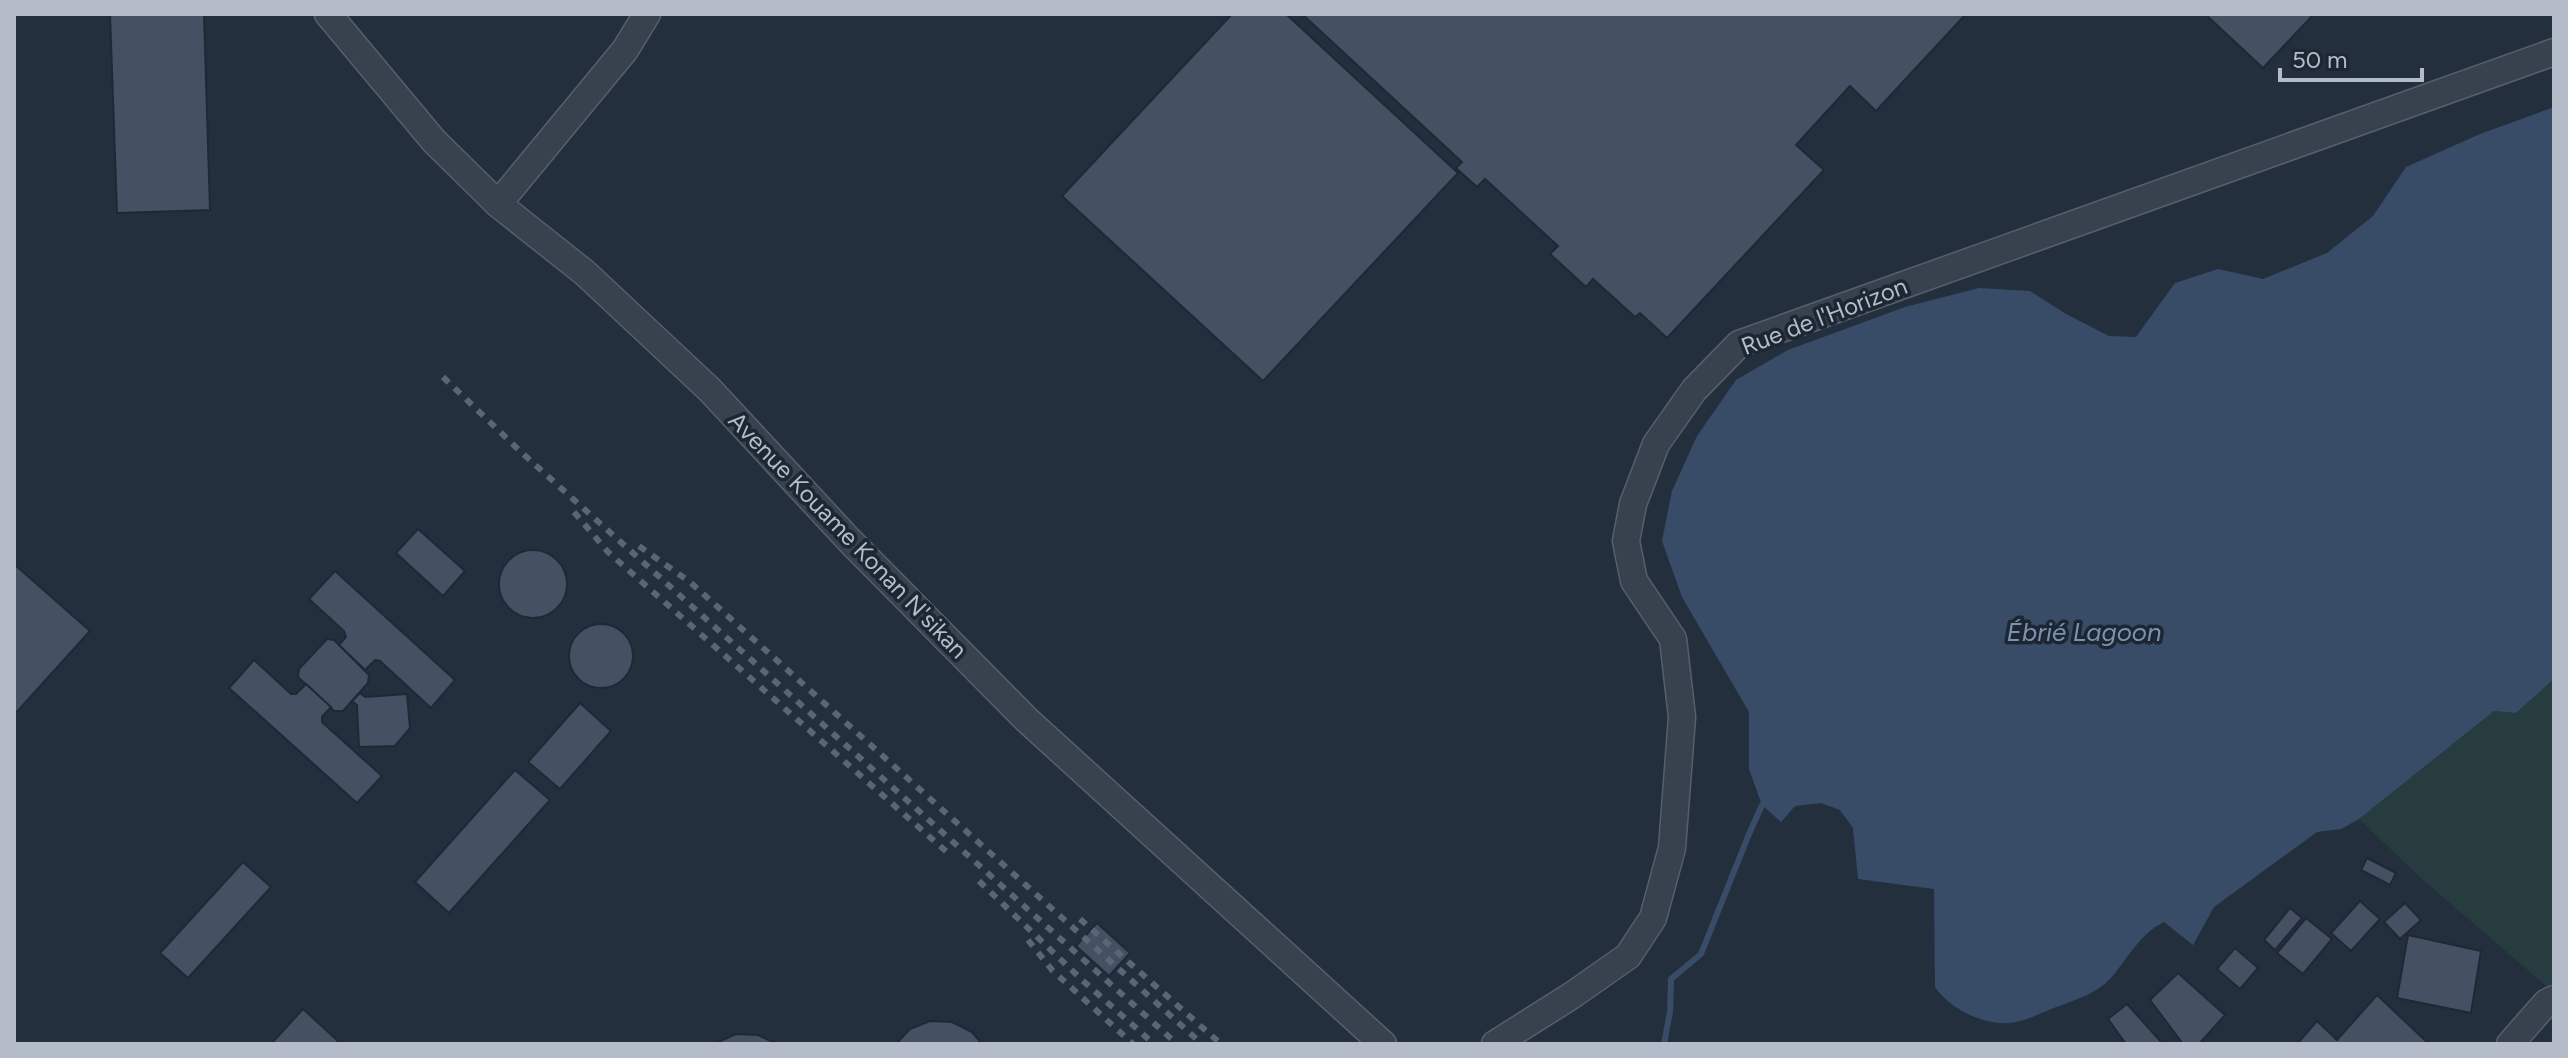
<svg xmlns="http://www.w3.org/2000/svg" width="2568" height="1058" font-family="Figtree,sans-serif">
	<rect width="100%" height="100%" fill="#242f3e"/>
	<!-- green -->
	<polygon fill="#263c3f" points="2554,679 2554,989 2552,991 2423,880 2359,819 2494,711 2516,713"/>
	<!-- water -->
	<path fill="#394c67" d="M2554,107V679L2516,713L2494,711L2359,819L2341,829L2317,832L2214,907L2193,945L2164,922C2139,934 2128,959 2110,979C2098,992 2078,999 2062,1005C2046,1010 2026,1022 2009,1023C1983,1025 1950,1009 1935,987L1934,889L1858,879L1853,828L1840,810L1821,803L1795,806L1781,822L1762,805L1749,769V712L1682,597L1662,541L1672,491L1697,436L1736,380L1788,350L1905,307L1979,288L2030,291L2066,314L2109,336L2136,337L2175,283L2218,269L2263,279L2327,253L2373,216L2406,167L2480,134Z"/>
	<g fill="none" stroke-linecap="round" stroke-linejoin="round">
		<!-- stream -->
		<polyline stroke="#394c67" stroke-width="6" points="1664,1044 1670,1012 1671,979 1701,954 1749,834 1762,805 1767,800"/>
	</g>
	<!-- building -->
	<g fill="#455162" stroke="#1f2835" stroke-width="2">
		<polygon points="110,14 204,14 210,210 117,213"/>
		<polygon points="1232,14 1286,14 1458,173 1263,381 1062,196"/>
		<polygon points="1302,14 1966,14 1876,111 1850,86 1796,145 1824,170 1667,338 1640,313 1635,317 1593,279 1586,287 1550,254 1558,246 1485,179 1477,187 1456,168 1462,162"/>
		<polygon points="2205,14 2314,14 2263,68"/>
		<polygon points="418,529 465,571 443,596 396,553"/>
		<circle cx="533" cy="584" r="34"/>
		<polygon points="14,564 90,631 14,715"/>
		<polygon points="335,571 455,680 431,708 380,661 375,660 365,670 339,645 346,637 344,631 309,599"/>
		<circle cx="601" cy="656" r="32"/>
		<polygon points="327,639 334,640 369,675 368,683 343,711 334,711 298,677 299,669"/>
		<polygon points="254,660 291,694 296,694 306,684 331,707 322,717 322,722 382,776 357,803 229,688"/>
		<polygon points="360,693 365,697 407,694 410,728 395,746 359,747 357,705 352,701"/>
		<polygon points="580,703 611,731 560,789 528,762"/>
		<polygon points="515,770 550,800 449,913 415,882"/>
		<polygon points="2367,858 2396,873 2390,885 2361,870"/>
		<polygon points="243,862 271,887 188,978 160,953"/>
		<polygon points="2360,901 2380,919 2351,951 2331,933"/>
		<polygon points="2405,903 2421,920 2400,939 2384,922"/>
		<polygon points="2290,908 2302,918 2275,950 2264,940"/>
		<polygon points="2306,918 2332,939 2303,974 2277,953"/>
		<polygon points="1097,923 1130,953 1109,976 1076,946"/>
		<polygon points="2408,935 2481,951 2471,1013 2397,998"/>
		<polygon points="2235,948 2258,968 2240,989 2217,969"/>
		<polygon points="2178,973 2225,1015 2199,1044 2183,1044 2150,1000"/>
		<polygon points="2377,995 2429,1044 2297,1044 2317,1021 2337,1040"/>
		<polygon points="2127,1004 2163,1044 2126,1044 2108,1019"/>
		<polygon points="303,1009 338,1041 335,1044 271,1044"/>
		<polygon points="930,1021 952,1022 972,1032 982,1044 896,1044 910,1029"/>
		<polygon points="736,1034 758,1035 777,1044 714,1044"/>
	</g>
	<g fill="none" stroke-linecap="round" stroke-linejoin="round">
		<defs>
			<g id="minor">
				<polyline points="328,14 434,141 498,204 585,273 710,390 849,540 1027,720 1383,1044"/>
				<polyline points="498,204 625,50 647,14"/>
				<polyline points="1495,1044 1571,996 1628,956 1653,918 1672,848 1682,717 1673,639 1634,581 1626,541 1633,504 1656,444 1694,390 1739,344 2554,52"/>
				<polyline points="2510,1044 2546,1003 2554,999"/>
			</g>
		</defs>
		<!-- minor casing -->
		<use href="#minor" stroke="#565f6c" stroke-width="29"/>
		<!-- minor -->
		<use href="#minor" stroke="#38414e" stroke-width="26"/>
		<!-- rail -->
		<g stroke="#5a6575" stroke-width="6" stroke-dasharray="8 8" stroke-linecap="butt">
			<polyline points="443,377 521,452 1177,1044"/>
			<polyline points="574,512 608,552 949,854"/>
			<polyline points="639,546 690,582 1202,1044"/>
			<polyline points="979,881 1081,979 1154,1044"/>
			<polyline points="1080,919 1221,1044"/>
			<polyline points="1028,940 1052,970 1133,1044"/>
		</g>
	</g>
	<g text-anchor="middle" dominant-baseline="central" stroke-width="7" stroke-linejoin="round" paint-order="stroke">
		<!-- street labels -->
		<g font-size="24" fill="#b4bcc9" stroke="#1d2633">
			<text transform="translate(1824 316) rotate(-21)">Rue de l'Horizon</text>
			<text transform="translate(848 535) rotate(46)">Avenue Kouame Konan N'sikan</text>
		</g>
		<!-- water labels -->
		<g font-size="26" font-style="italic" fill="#7c92b1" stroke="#1d2633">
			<text x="2084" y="632">Ébrié Lagoon</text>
		</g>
	</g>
	<!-- border -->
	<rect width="2568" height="1058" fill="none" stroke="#b4bcc9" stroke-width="32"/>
	<!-- scale -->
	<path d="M2280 68v12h142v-12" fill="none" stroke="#b4bcc9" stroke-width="4"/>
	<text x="2292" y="68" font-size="24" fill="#b4bcc9" stroke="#1d2633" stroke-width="6" paint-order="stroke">50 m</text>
</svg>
